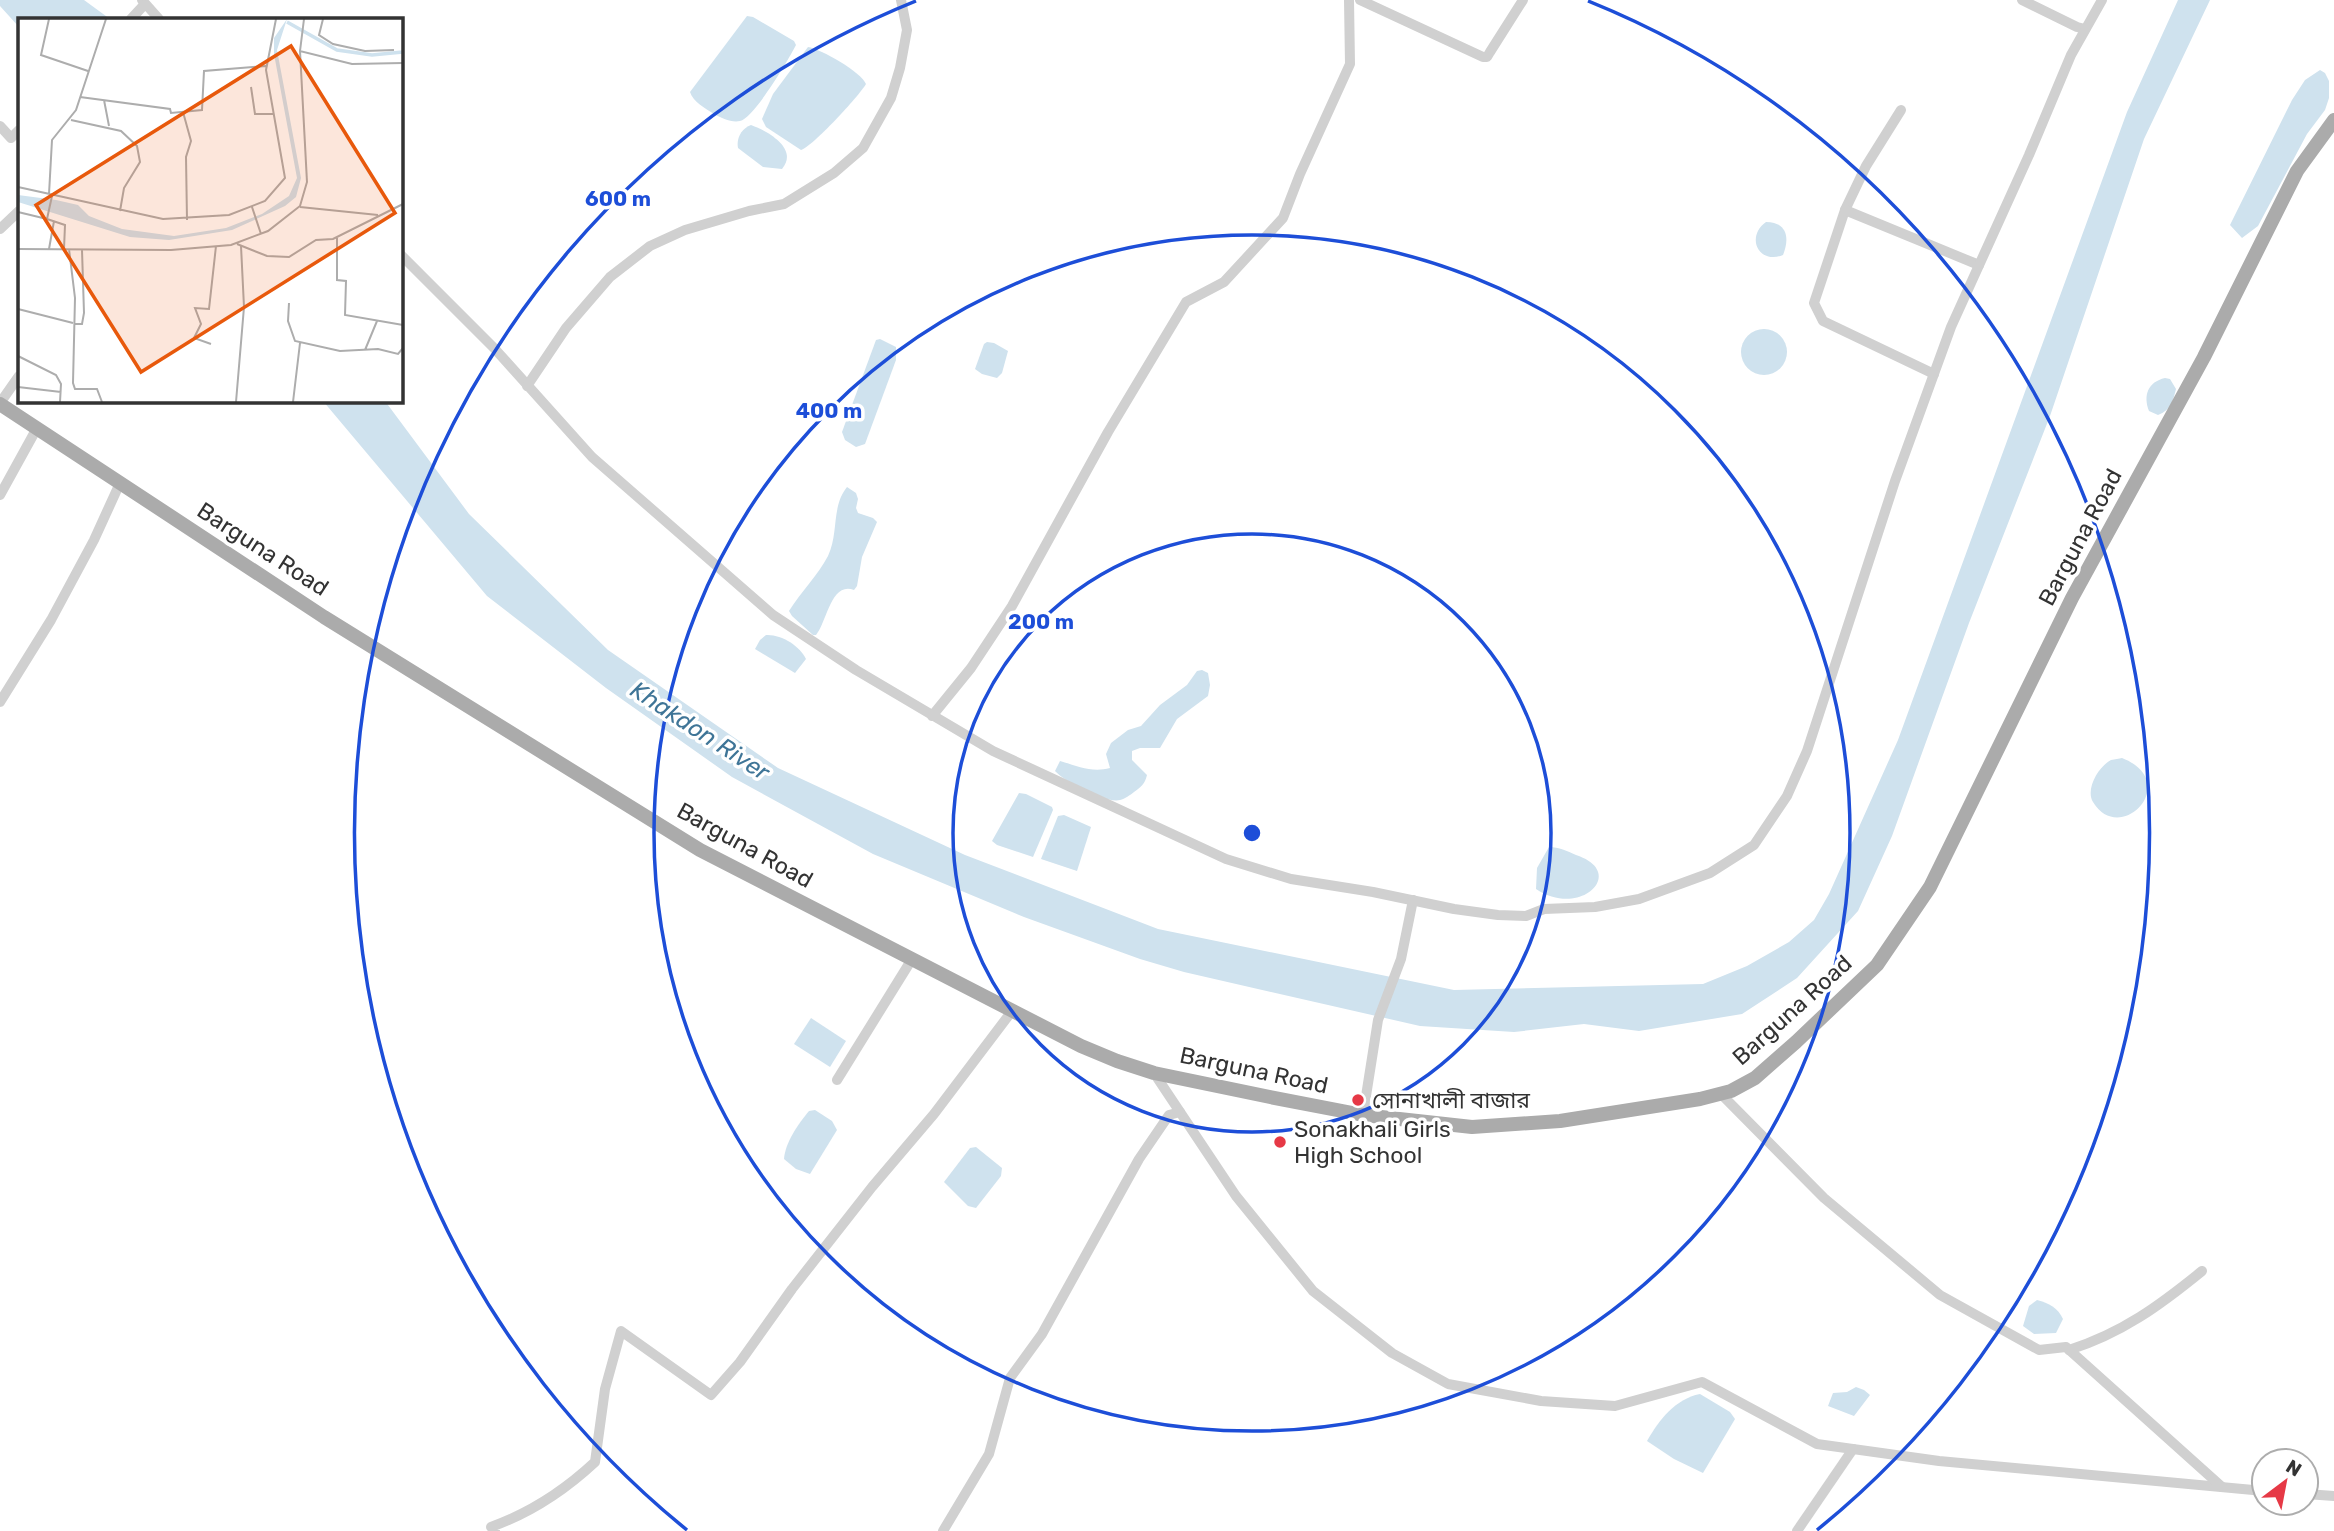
<svg xmlns="http://www.w3.org/2000/svg" width="2334" height="1531" font-family="Rubik,'Noto Sans Bengali',sans-serif">
	<rect width="100%" height="100%" fill="#fff"/>
	<!-- water -->
	<g fill="#cfe2ee">
		<polygon points="0,0 84,0 110,19 19,19 19,27 0,6"/>
		<polygon points="2178,0 2210,0 2144,139 2050,416 1969,623 1892,836 1858,911 1797,978 1742,1014 1639,1031 1584,1024 1514,1032 1420,1026 1184,972 1140,959 1024,917 873,854 732,777 606,688 487,596 323,401 385,401 469,514 608,650 778,768 965,855 1158,929 1454,990 1703,984 1747,966 1789,942 1814,920 1829,894 1898,740 2127,112"/>
		<path d="M747,16L753,17L794,41L796,45C789,59 754,118 740,121C732,123 721,118 714,114C705,108 693,102 690,92Z"/>
		<path d="M808,47C821,49 861,72 866,84C859,96 813,146 801,150L766,127L762,119L773,94Z"/>
		<polygon points="2320,70 2325,73 2329,81 2329,98 2325,110 2307,134 2258,226 2242,238 2230,225 2292,100 2305,80"/>
		<path d="M751,125C768,131 799,149 782,169L763,167L738,148C736,138 742,128 751,125Z"/>
		<path d="M1766,222C1787,222 1790,238 1783,255C1759,265 1745,237 1766,222Z"/>
		<circle cx="1764" cy="352" r="23"/>
		<polygon points="880,339 896,347 896,360 865,444 856,447 845,440 842,432 876,340"/>
		<polygon points="987,342 994,343 1008,351 1002,373 997,378 982,374 975,369 984,344"/>
		<path d="M2165,378L2170,379L2176,389C2173,401 2171,410 2158,415L2149,411C2143,395 2148,382 2165,378Z"/>
		<path d="M847,487L856,493L858,499L856,508L858,513L873,518L877,522L862,557L857,586L854,590C831,581 827,622 816,635H813L792,616L789,611C801,592 818,575 828,556C839,533 831,507 847,487Z"/>
		<path d="M766,635C781,634 800,646 806,659L795,673L755,649L760,640Z"/>
		<path d="M1202,670L1208,673L1210,685L1208,696L1177,719L1160,748H1140L1132,751V760L1147,775C1145,784 1141,787 1134,792C1130,795 1125,799 1120,800C1106,804 1064,781 1055,771L1060,761C1077,766 1092,773 1110,768L1106,754L1111,743L1128,730L1141,726L1160,705L1187,685L1197,671Z"/>
		<path d="M2122,758C2183,782 2120,847 2093,802C2085,789 2099,766 2111,760C2115,759 2119,759 2122,758Z"/>
		<polygon points="1019,793 1026,794 1052,807 1053,810 1033,857 997,845 992,841"/>
		<polygon points="1064,815 1091,827 1077,871 1041,859 1058,816"/>
		<path d="M1549,847C1559,847 1567,851 1576,855C1628,872 1581,919 1536,889L1537,868Z"/>
		<polygon points="811,1018 846,1041 830,1067 794,1044"/>
		<path d="M815,1110L832,1121L837,1130L810,1174L796,1169L784,1159C785,1143 798,1124 809,1111Z"/>
		<polygon points="976,1147 1002,1168 1001,1176 976,1208 968,1206 944,1182 970,1148"/>
		<path d="M2037,1300C2049,1303 2058,1308 2063,1319L2056,1333L2034,1334L2023,1326L2029,1306Z"/>
		<polygon points="1856,1387 1864,1390 1870,1395 1854,1416 1828,1406 1833,1393 1847,1392"/>
		<path d="M1700,1394L1730,1412L1735,1419L1703,1473L1674,1459L1647,1441C1659,1420 1675,1399 1700,1394Z"/>
	</g>
	<g fill="none" stroke-linecap="round" stroke-linejoin="round">
		<!-- minor -->
		<g stroke="#d0d0d0" stroke-width="10">
			<polyline points="142,0 159,19"/>
			<polyline points="1360,0 1483,57 1487,57 1490,52 1523,0"/>
			<polyline points="2022,0 2077,27 2085,29"/>
			<polyline points="131,19 144,5"/>
			<polyline points="1901,110 1866,166 1845,210 1814,303 1823,321 1934,374"/>
			<polyline points="0,126 11,138 19,130"/>
			<polyline points="1845,210 1979,265"/>
			<polyline points="0,229 19,211"/>
			<polyline points="401,255 494,348 592,457 773,615 856,670 993,751 1226,859 1291,879 1373,892 1454,909 1498,915 1526,916 1544,909 1595,907 1639,899 1710,873 1754,845 1787,796 1807,751 1895,481 1951,327 2029,155 2071,55 2102,0"/>
			<polyline points="527,386 566,328 610,277 650,246 685,230 749,211 784,204 834,173 863,148 891,98 900,68 907,30 901,0"/>
			<polyline points="0,403 19,376"/>
			<polyline points="0,495 37,428"/>
			<polyline points="0,702 51,620 94,540 120,483"/>
			<polyline points="932,716 971,668 1012,606 1108,432 1186,302 1224,282 1283,218 1300,174 1350,64 1349,0"/>
			<polyline points="1154,1073 1236,1196 1313,1291 1392,1353 1448,1384 1541,1401 1615,1406 1702,1382 1817,1444 1939,1461 2264,1491"/>
			<polyline points="837,1080 912,959"/>
			<polyline points="1721,1094 1824,1198 1940,1295 2039,1350 2066,1347 2222,1487"/>
			<polyline points="1363,1115 1378,1020 1401,959 1413,900"/>
			<path d="M2069,1350C2122,1333 2159,1306 2202,1271"/>
			<polyline points="2306,1494 2334,1496"/>
			<path d="M495,1531L491,1527C530,1513 565,1490 595,1462L605,1389L621,1331L711,1395L740,1362L792,1289L872,1187L934,1114L1012,1011"/>
			<polyline points="943,1531 989,1454 1010,1378 1042,1334 1139,1159 1169,1115 1180,1112"/>
			<polyline points="1797,1531 1853,1449"/>
		</g>
		<!-- major -->
		<polyline stroke="#ababab" stroke-width="14" points="0,404 324,617 700,850 1081,1046 1117,1061 1154,1073 1270,1097 1363,1115 1472,1127 1560,1121 1700,1099 1731,1091 1755,1078 1796,1042 1877,965 1930,887 2072,598 2204,357 2297,171 2334,120"/>
	</g>
	<!-- distance rings -->
	<g fill="none" stroke="#1d4ed8" stroke-width="3.5">
		<circle cx="1252" cy="833" r="299"/>
		<circle cx="1252" cy="833" r="598"/>
		<path d="M687 1530A897 897 0 0 1 916 1M1588 1A897 897 0 0 1 1817 1530"/>
	</g>
	<!-- markers -->
	<g fill="#e63946" stroke="#fff" stroke-width="2.5">
		<circle cx="1358" cy="1100" r="7"/>
		<circle cx="1280" cy="1142" r="7"/>
	</g>
	<g text-anchor="middle" dominant-baseline="central" stroke-width="7" stroke-linejoin="round" paint-order="stroke">
		<!-- street labels -->
		<g font-size="23" fill="#333" stroke="#fff">
			<text transform="translate(2080 537) rotate(-62)">Barguna Road</text>
			<text transform="translate(263 549) rotate(33)">Barguna Road</text>
			<text transform="translate(745 845) rotate(29)">Barguna Road</text>
			<text transform="translate(1792 1010) rotate(-42)">Barguna Road</text>
			<text transform="translate(1254 1070) rotate(12)">Barguna Road</text>
		</g>
		<!-- poi labels -->
		<g font-size="23" fill="#333" stroke="#fff" text-anchor="start">
			<text x="1372" y="1100">সোনাখালী বাজার</text>
			<text x="1294" y="1129">Sonakhali Girls<tspan x="1294" dy="26">High School</tspan></text>
		</g>
		<!-- water labels -->
		<g font-size="24" font-style="italic" fill="#3f7597" stroke="#fff">
			<text transform="translate(700 731) rotate(33)">Khakdon River</text>
		</g>
	</g>
	<!-- overview -->
	<g transform="translate(18 18)">
		<rect width="385" height="385" fill="#fff"/>
		<path d="M269,1L259,32L283,160L278,179L267,188L214,212L151,222L112,219L0,184V177L38,182L60,187L71,198L104,211L156,218L208,210L244,196L271,178L279,160L256,36V20Z" fill="#cfe2ee"/>
		<path fill="none" stroke="#cfe2ee" stroke-width="3.5" d="M269,4L319,32L354,37L385,34"/>
		<path fill="none" stroke="#adadad" stroke-width="2" d="M31,1L23,37L70,53M305,1L301,17L315,26L347,33L376,32M282,33L286,1M233,69L237,96H255M62,79L152,91L153,95L184,92L186,53L248,48M86,82L91,108M165,94L173,123L168,139L169,202M53,102L103,113L119,128L122,144L106,170L102,193M0,169L145,201L211,197L247,183L267,160L248,52L258,1M31,176L34,122L58,92L88,1M234,189L243,216M282,189L360,197M0,194L29,201L34,178M29,201L47,207L46,231M319,220V262L328,263L327,297L385,307M219,226L249,238L271,239L298,222L315,221L385,186M0,231L153,232L213,227L250,213L282,188L289,164L282,33L334,46L385,45M31,231L36,203M51,231L57,280L55,365L57,371H79L84,384M271,285L270,303L277,323L322,333L360,331L380,336L385,330M0,291L55,305M56,306H64L66,295L64,232M193,326L176,320L183,306L177,290L191,291L198,228M347,332L359,303M0,338L38,357L43,366L42,384M0,369L43,374M218,384L226,289L223,228M275,384L282,325"/>
		<path fill="#e8590c" fill-opacity="0.15" stroke="#e8590c" stroke-width="3.5" d="M273,28L377,195L123,354L18,187Z"/>
		<rect width="385" height="385" fill="none" stroke="#333" stroke-width="3.5"/>
	</g>
	<circle cx="1252" cy="833" r="10" fill="#1d4ed8" stroke="#fff" stroke-width="3.5"/>
	<g font-size="21" text-anchor="middle" font-weight="bold" fill="#1d4ed8" stroke="#fff" stroke-width="7" stroke-linejoin="round" paint-order="stroke">
		<text x="618" y="206">600 m</text>
		<text x="829" y="418">400 m</text>
		<text x="1041" y="629">200 m</text>
	</g>
	<!-- north arrow -->
	<g transform="translate(2285 1482) rotate(32)"><circle r="33" fill="#ffffff" stroke="#adadad" stroke-width="2"/>
	<path d="M0-5L12 26L0 18L-12 26Z" fill="#e63946"/>
	<text y="-10" font-size="19" font-weight="bold" text-anchor="middle" fill="#333333">N</text>
	</g>
</svg>
